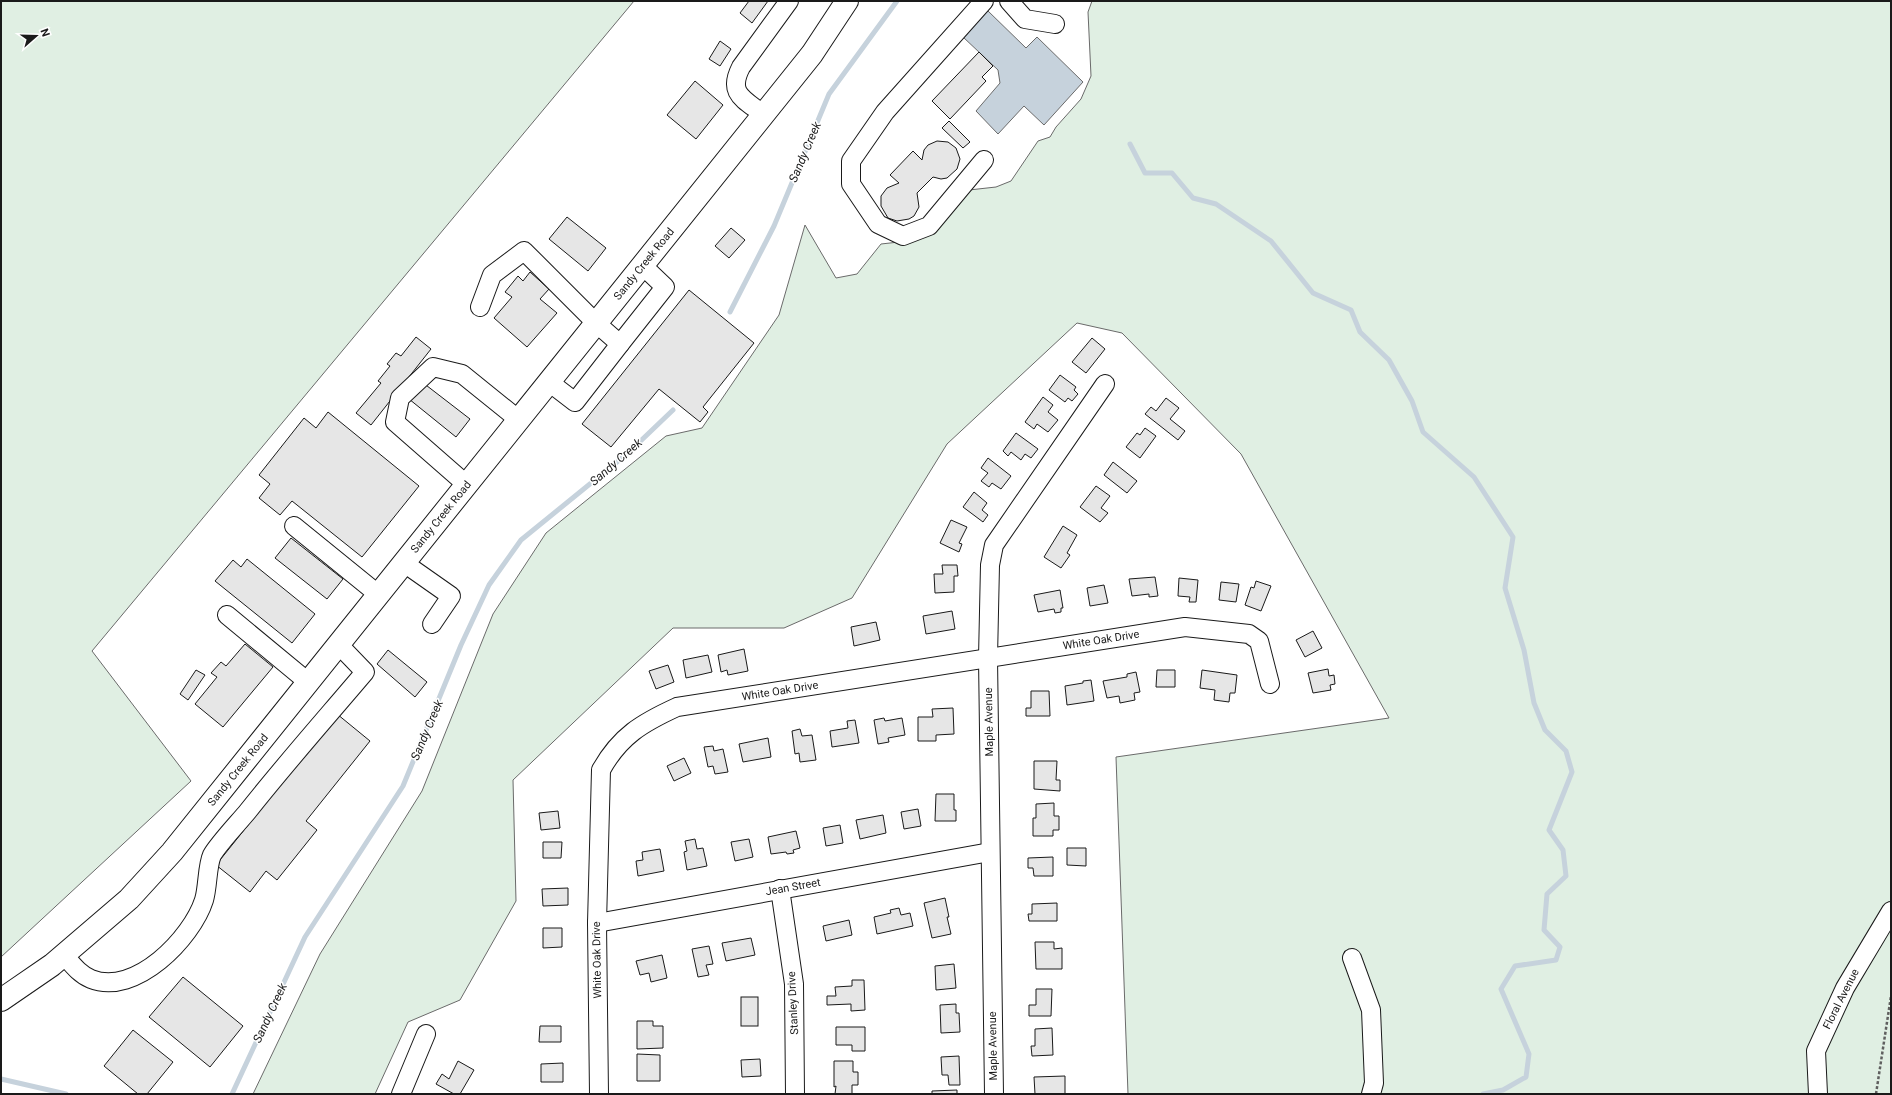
<svg xmlns="http://www.w3.org/2000/svg" width="1892" height="1095" font-family="Roboto,sans-serif">
	<rect width="100%" height="100%" fill="#fff"/>
	<!-- green -->
	<g fill="#e0efe3" stroke="#6a6a6a">
		<polygon points="1,1 634,1 92,651 191,781 1,957"/>
		<polygon points="1092,1 1891,1 1891,1094 1128,1094 1116,757 1389,718 1241,454 1122,333 1077,323 947,444 852,598 784,628 673,628 513,780 516,901 460,1000 408,1022 375,1094 253,1094 320,954 422,791 493,614 546,533 666,436 702,428 779,315 805,225 836,278 857,274 881,244 908,241 969,190 996,187 1011,181 1038,141 1050,137 1056,127 1081,99 1091,76 1088,12"/>
	</g>
	<!-- water -->
	<polygon fill="#c6d2dc" stroke="#6a6a6a" points="987,10 1026,48 1037,37 1083,82 1044,125 1024,106 998,134 976,111 1000,83 998,70 963,37"/>
	<g fill="none" stroke-linecap="round" stroke-linejoin="round">
		<!-- stream -->
		<g stroke="#c6d2dc" stroke-width="5">
			<polyline points="1130,144 1145,173 1172,173 1193,198 1216,204 1271,241 1313,293 1351,310 1360,332 1389,360 1412,401 1423,432 1474,477 1513,537 1505,588 1524,650 1534,703 1545,730 1566,751 1572,772 1549,830 1563,850 1566,876 1547,894 1544,930 1560,947 1556,960 1515,966 1501,989 1529,1054 1526,1077 1503,1090 1483,1094"/>
			<polyline points="730,312 774,226 829,94 897,1"/>
			<polyline points="1,1079 66,1094"/>
			<polyline points="232,1094 305,937 403,786 461,645 489,585 521,540 628,453 673,410"/>
		</g>
	</g>
	<!-- building -->
	<g fill="#e6e6e6" stroke="#1a1a1a">
		<polygon points="749,1 768,1 752,23 740,13"/>
		<polygon points="720,41 731,49 720,66 709,59"/>
		<polygon points="979,52 993,66 982,77 986,81 950,119 932,101"/>
		<polygon points="695,81 723,105 696,139 667,115"/>
		<polygon points="949,121 970,142 963,148 942,128"/>
		<polygon points="937,141 948,142 956,148 960,159 957,169 947,178 941,179 933,177 917,193 919,207 914,216 909,219 897,221 888,218 881,206 881,196 887,188 899,183 890,175 913,151 922,160 924,150 928,145"/>
		<polygon points="567,217 606,248 588,271 549,239"/>
		<polygon points="731,228 745,240 729,258 715,246"/>
		<polygon points="530,272 549,289 540,299 557,313 527,347 494,318 512,297 505,292 518,276 523,281"/>
		<polygon points="689,290 754,343 703,407 708,412 700,422 659,389 611,447 582,424"/>
		<polygon points="416,337 431,349 371,425 356,413 381,383 378,381 390,366 387,364 396,353 401,356"/>
		<polygon points="1092,338 1105,349 1086,373 1072,362"/>
		<polygon points="1060,375 1076,387 1074,390 1078,394 1072,401 1068,398 1065,402 1049,390"/>
		<polygon points="422,382 470,419 456,437 409,399"/>
		<polygon points="1043,397 1053,405 1048,412 1058,420 1048,432 1037,424 1034,429 1025,422"/>
		<polygon points="1166,398 1179,408 1170,419 1185,431 1178,440 1145,414 1151,407 1156,411"/>
		<polygon points="328,412 419,486 362,557 292,501 280,515 259,498 270,484 259,475 304,418 316,428"/>
		<polygon points="1145,428 1156,436 1140,458 1126,447 1137,433 1140,435"/>
		<polygon points="1016,433 1038,449 1031,458 1025,454 1021,460 1011,452 1008,456 1003,451"/>
		<polygon points="988,458 1011,476 1001,489 992,483 989,487 981,481 988,473 981,468"/>
		<polygon points="1113,462 1137,481 1127,493 1104,475"/>
		<polygon points="1096,486 1110,496 1101,508 1108,513 1100,522 1080,507"/>
		<polygon points="974,492 987,503 982,510 988,515 983,522 963,507"/>
		<polygon points="951,520 967,527 959,543 962,544 959,552 940,543"/>
		<polygon points="1063,526 1077,535 1067,553 1070,555 1061,568 1044,557"/>
		<polygon points="291,538 343,579 327,599 275,558"/>
		<polygon points="247,559 315,614 292,643 215,581 233,560 241,567"/>
		<polygon points="942,565 957,565 958,576 954,576 954,592 935,593 934,574 943,574"/>
		<polygon points="1155,577 1158,596 1149,597 1149,594 1132,596 1129,579"/>
		<polygon points="1179,578 1198,580 1196,602 1189,602 1190,597 1178,596"/>
		<polygon points="1256,581 1271,586 1261,611 1245,605 1251,587 1254,588"/>
		<polygon points="1221,582 1239,584 1236,602 1219,600"/>
		<polygon points="1104,585 1108,603 1090,606 1087,588"/>
		<polygon points="1060,590 1063,608 1061,608 1061,612 1055,613 1054,609 1038,612 1034,595"/>
		<polygon points="952,611 955,629 926,634 923,616"/>
		<polygon points="876,622 880,640 854,646 851,627"/>
		<polygon points="1313,631 1322,648 1305,657 1296,640"/>
		<polygon points="245,644 273,667 223,727 195,704 217,677 211,673 221,662 226,666"/>
		<polygon points="744,649 748,671 728,675 727,670 721,672 718,655"/>
		<polygon points="388,650 427,682 415,697 377,664"/>
		<polygon points="708,655 712,672 686,678 683,660"/>
		<polygon points="668,665 674,682 656,689 649,671"/>
		<polygon points="1328,669 1329,676 1334,675 1335,684 1330,685 1331,690 1313,693 1308,673"/>
		<polygon points="196,670 205,675 188,700 180,694"/>
		<polygon points="1157,670 1175,670 1175,687 1156,687"/>
		<polygon points="1202,670 1237,675 1235,693 1230,693 1229,702 1214,700 1215,690 1200,688"/>
		<polygon points="1136,672 1140,692 1134,693 1135,700 1120,703 1119,696 1107,698 1103,681 1127,677 1127,674"/>
		<polygon points="1091,680 1094,701 1067,705 1065,686 1083,683 1083,681"/>
		<polygon points="1031,691 1049,691 1050,716 1026,716 1026,708 1031,708"/>
		<polygon points="953,708 954,734 936,735 936,741 918,741 918,717 933,717 932,709"/>
		<polygon points="337,714 370,741 306,821 317,830 277,880 266,871 250,892 216,865"/>
		<polygon points="884,718 885,721 902,718 905,735 888,738 889,742 878,744 874,720"/>
		<polygon points="855,720 859,743 832,747 830,731 848,728 847,721"/>
		<polygon points="800,729 802,736 812,735 816,760 800,762 799,753 795,754 792,731"/>
		<polygon points="768,738 771,757 743,762 739,744"/>
		<polygon points="713,746 714,751 723,749 728,772 715,774 713,766 708,767 704,747"/>
		<polygon points="684,758 691,773 674,781 667,766"/>
		<polygon points="1034,761 1057,761 1056,780 1060,780 1060,791 1034,789"/>
		<polygon points="936,794 954,794 954,810 956,810 956,821 935,821"/>
		<polygon points="1054,803 1054,816 1059,816 1059,830 1053,830 1053,836 1033,836 1033,818 1036,818 1036,804"/>
		<polygon points="918,809 921,826 904,829 901,812"/>
		<polygon points="558,811 560,828 541,830 539,813"/>
		<polygon points="883,815 886,833 860,839 856,820"/>
		<polygon points="840,825 843,843 826,846 823,828"/>
		<polygon points="796,831 800,848 793,850 794,853 787,854 786,852 771,854 768,837"/>
		<polygon points="695,839 697,849 703,848 707,866 687,870 684,852 687,851 685,841"/>
		<polygon points="749,839 753,857 735,861 731,842"/>
		<polygon points="543,842 562,842 561,858 543,858"/>
		<polygon points="1067,848 1086,848 1086,866 1067,865"/>
		<polygon points="660,849 664,871 638,876 636,861 643,860 642,852"/>
		<polygon points="1053,857 1053,876 1034,876 1033,868 1028,868 1028,858"/>
		<polygon points="568,888 568,905 543,906 542,889"/>
		<polygon points="945,898 949,917 947,917 951,934 932,938 924,903"/>
		<polygon points="1057,903 1057,921 1029,921 1028,914 1032,914 1032,904"/>
		<polygon points="899,908 901,915 910,913 913,926 877,934 874,917 891,913 890,910"/>
		<polygon points="849,920 852,935 826,941 823,926"/>
		<polygon points="543,928 562,928 562,947 543,948"/>
		<polygon points="751,938 755,955 726,961 722,943"/>
		<polygon points="1035,942 1054,942 1054,949 1062,948 1062,969 1036,969"/>
		<polygon points="709,946 713,964 706,965 709,975 698,977 692,949"/>
		<polygon points="662,955 667,978 651,982 649,973 640,975 636,961"/>
		<polygon points="954,964 956,988 936,990 935,966"/>
		<polygon points="183,977 243,1026 210,1067 149,1017"/>
		<polygon points="852,980 864,980 865,1010 851,1011 851,1004 827,1005 827,996 836,996 835,987 852,986"/>
		<polygon points="1036,989 1052,989 1051,1016 1029,1016 1029,1005 1036,1005"/>
		<rect x="741" y="997" width="17" height="29"/>
		<polygon points="956,1004 956,1013 959,1013 960,1032 941,1033 940,1005"/>
		<polygon points="637,1021 653,1021 653,1026 663,1026 663,1048 637,1049"/>
		<polygon points="540,1026 561,1026 561,1042 539,1042"/>
		<polygon points="836,1027 865,1027 865,1051 852,1051 852,1045 836,1045"/>
		<polygon points="1052,1028 1053,1055 1032,1056 1031,1046 1035,1046 1035,1029"/>
		<polygon points="133,1030 173,1062 147,1094 138,1094 104,1066"/>
		<polygon points="637,1054 660,1055 660,1081 637,1081"/>
		<polygon points="959,1056 960,1085 949,1085 948,1075 942,1075 941,1057"/>
		<polygon points="760,1059 761,1076 742,1077 741,1060"/>
		<polygon points="458,1061 474,1070 460,1094 454,1094 436,1084 442,1074 449,1079"/>
		<polygon points="834,1061 853,1061 853,1072 858,1072 858,1085 852,1085 852,1094 835,1094 836,1086 834,1087"/>
		<polygon points="563,1063 563,1082 541,1082 541,1064"/>
		<polygon points="1065,1076 1065,1094 1035,1094 1034,1077"/>
		<polygon points="957,1090 957,1094 932,1094 932,1091"/>
	</g>
	<g fill="none" stroke-linecap="round" stroke-linejoin="round">
		<defs>
			<g id="minor">
				<polyline points="984,1 885,112 851,161 851,184 878,224 903,236 929,226 984,160"/>
				<polyline points="1009,1 1025,19 1055,24"/>
				<path d="M764,115C744,99 727,94 741,67L789,1"/>
				<polyline points="480,307 492,275 524,251 596,323 620,344 575,402 549,382"/>
				<polyline points="620,344 665,287 643,266"/>
				<polyline points="467,485 395,422 400,398 433,367 462,374 519,420"/>
				<polyline points="294,526 379,595"/>
				<polyline points="404,563 451,596 432,624"/>
				<polyline points="227,615 308,682"/>
				<polyline points="780,889 794,984 795,1094"/>
				<polyline points="597,923 990,852"/>
				<path d="M64,955C72,964 79,974 91,979C135,997 192,938 204,900C208,887 207,866 212,855C219,843 239,822 248,811C286,763 326,718 365,672L339,645"/>
				<polyline points="1352,958 1371,1010 1374,1083 1371,1094"/>
				<polyline points="401,1094 426,1034"/>
				<path d="M599,1094L597,923L601,770C620,736 642,723 677,707L1185,627L1249,634L1259,641L1270,684"/>
				<polyline points="994,1094 988,658 990,565 994,545 1105,384"/>
				<polyline points="1818,1094 1816,1051 1845,988 1891,911"/>
			</g>
			<polyline id="major" points="1,1000 52,965 129,899 172,852 812,54 847,1"/>
		</defs>
		<!-- minor casing -->
		<use href="#minor" stroke="#1a1a1a" stroke-width="20"/>
		<!-- major casing -->
		<use href="#major" stroke="#1a1a1a" stroke-width="24"/>
		<!-- path -->
		<polyline stroke="#5f5f5f" stroke-width="2.5" stroke-dasharray="3 2" stroke-linecap="butt" points="1876,1094 1891,996"/>
		<!-- minor -->
		<use href="#minor" stroke="#fff" stroke-width="18"/>
		<!-- major -->
		<use href="#major" stroke="#fff" stroke-width="22"/>
	</g>
	<g text-anchor="middle" dominant-baseline="central" stroke-width="3" stroke-linejoin="round" paint-order="stroke">
		<!-- street labels -->
		<g font-size="11" fill="#1a1a1a" stroke="#fff">
			<text transform="translate(644 264) rotate(-51)">Sandy Creek Road</text>
			<text transform="translate(441 517) rotate(-51)">Sandy Creek Road</text>
			<text transform="translate(1101 640) rotate(-9)">White Oak Drive</text>
			<text transform="translate(780 691) rotate(-9)">White Oak Drive</text>
			<text transform="translate(989 722) rotate(-91)">Maple Avenue</text>
			<text transform="translate(238 770) rotate(-51)">Sandy Creek Road</text>
			<text transform="translate(793 887) rotate(-10)">Jean Street</text>
			<text transform="translate(597 960) rotate(-91)">White Oak Drive</text>
			<text transform="translate(1841 999) rotate(-63)">Floral Avenue</text>
			<text transform="translate(793 1003) rotate(-93)">Stanley Drive</text>
			<text transform="translate(993 1046) rotate(-91)">Maple Avenue</text>
		</g>
		<!-- water labels -->
		<g font-size="12" font-style="italic" fill="#1a1a1a" stroke="#fff">
			<text transform="translate(805 152) rotate(-67)">Sandy Creek</text>
			<text transform="translate(616 462) rotate(-41)">Sandy Creek</text>
			<text transform="translate(427 730) rotate(-67)">Sandy Creek</text>
			<text transform="translate(270 1013) rotate(-65)">Sandy Creek</text>
		</g>
	</g>
	<!-- border -->
	<rect width="1892" height="1095" fill="none" stroke="#1a1a1a" stroke-width="4"/>
	<!-- north arrow -->
	<g transform="translate(36 36) rotate(70)" stroke="#ffffff" stroke-width="3" paint-order="stroke">
	<path d="M0-3L7 15L0 10L-7 15Z" fill="#1a1a1a"/>
	<text y="-6" font-size="11" font-weight="bold" text-anchor="middle" fill="#1a1a1a">N</text>
	</g>
</svg>
